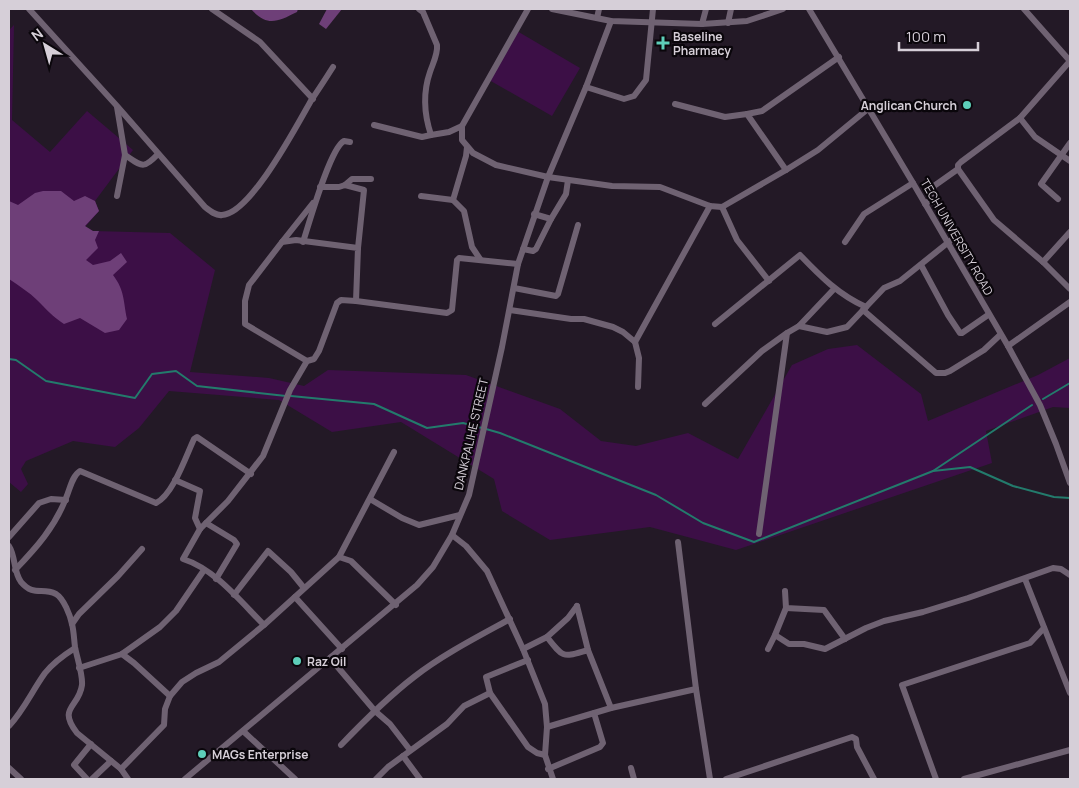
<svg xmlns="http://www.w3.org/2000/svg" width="1079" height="788" font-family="Manrope,sans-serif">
	<rect width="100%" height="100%" fill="#231926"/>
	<!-- green -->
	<g fill="#3c0f46">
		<polygon points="14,25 12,120 50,152 87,111 133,150 95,201 99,211 85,227 93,231 170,233 215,270 190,372 269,378 304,386 328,370 466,375 560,409 601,441 636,446 688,433 738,459 792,365 828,349 857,345 921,394 928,421 1038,375 1070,358 1070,408 1053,407 986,431 992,463 736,550 650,527 550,540 502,511 494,479 401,422 332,432 279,400 169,391 139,428 115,447 73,441 26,461 21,469 28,484 21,492 9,482 9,30"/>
		<polygon points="517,31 580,68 552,116 489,80"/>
	</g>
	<!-- forest -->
	<g fill="#6e3f78">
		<path d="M251,9H298L297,12C277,22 267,27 251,9Z"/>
		<polygon points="327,9 342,9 326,29 319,24"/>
		<path d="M43,191H61L74,201L85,196L95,201L99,211L85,226L93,231H99L95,240L98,248L86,260L93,265L110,261L121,253L127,262L113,275C125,291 123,300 127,319L119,330L105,333L80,318L64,324C53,317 46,309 37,300C29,292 19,286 9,279V201L18,205L35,193Z"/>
	</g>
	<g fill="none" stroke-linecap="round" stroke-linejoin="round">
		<!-- stream -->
		<g stroke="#237b6c" stroke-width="2">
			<polyline points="9,359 16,360 46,381 135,398 152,374 176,371 197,386 286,396"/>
			<polyline points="291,396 374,404 427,428 463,423 482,428"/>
			<polyline points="1043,399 1070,383"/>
			<polyline points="486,429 500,433 656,495 703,523 754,542 933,471 1032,405"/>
			<polyline points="933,471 970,467 1013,486 1054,497 1070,498"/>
		</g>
		<!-- minor -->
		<g stroke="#6f6272" stroke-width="6">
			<path d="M29,9L117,106L205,207C210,211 216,216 222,215C251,214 298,123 312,99C319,89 326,78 333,67"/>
			<polyline points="212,9 260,42 313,99"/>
			<polyline points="552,9 611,21 702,24 747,21 783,9"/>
			<polyline points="809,9 913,183 1008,346 1040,405 1056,444 1070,483"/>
			<polyline points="1024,9 1070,61"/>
			<polyline points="597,18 599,9"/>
			<polyline points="728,23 731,9"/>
			<polyline points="702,24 706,9"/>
			<polyline points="1070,61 1020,118 1035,137 1070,161"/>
			<polyline points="586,87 624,99 634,96 646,80 653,9"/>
			<polyline points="675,104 725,117 747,114"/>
			<polyline points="1020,118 961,162 958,165 958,169 994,220 1043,262 1070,289"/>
			<path d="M374,125L422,137L431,135C424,114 423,92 430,72C433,63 438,54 437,45L423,12L419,9"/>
			<polyline points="462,126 462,140 473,153 496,165 548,177 612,186 660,187 710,206 722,207 786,170 818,150 869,108"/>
			<polyline points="431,135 449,132 462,126 528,9"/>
			<polyline points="467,147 466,156 453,200 464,211 472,247 480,259"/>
			<path d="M125,155C142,166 143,170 158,154"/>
			<polyline points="786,170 747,114 762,111 839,57"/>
			<polyline points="345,185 352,179 371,179"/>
			<polyline points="320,187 339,187 345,185 364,190 358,248"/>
			<polyline points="117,196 125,155 117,107"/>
			<polyline points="421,196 453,200"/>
			<polyline points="1058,199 1041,184 1070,143"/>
			<polyline points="925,204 933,198 932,194 934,186 958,169"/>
			<polyline points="722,207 737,240 769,281"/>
			<polyline points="534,214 551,219"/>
			<polyline points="282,242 313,203"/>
			<path d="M303,242C309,224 330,148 344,141L350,142"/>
			<polyline points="845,242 864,214 913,183"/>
			<polyline points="523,249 533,251 536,249 551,219 566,194 568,180"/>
			<polyline points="1043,262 1070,232"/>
			<polyline points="921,265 948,315 960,333 962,333 988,315"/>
			<polyline points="514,288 556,296 558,294 578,225"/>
			<polyline points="510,310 571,319 584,319 613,327 623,332 635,342 639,358 638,387"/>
			<polyline points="863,310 936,373 945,373 950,371 984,350 1000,335"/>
			<path d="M715,324L800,255C820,276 839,295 866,307"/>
			<polyline points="799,326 834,289"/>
			<polyline points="635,342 710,206"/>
			<polyline points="1008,346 1070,302"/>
			<polyline points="307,361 245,324 245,301 249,285 282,242 296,240 358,248 356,301"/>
			<polyline points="705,404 762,351 787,333"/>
			<polyline points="175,480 200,491 195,518 200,529"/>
			<polyline points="370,499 402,518 419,525 460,515"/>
			<polyline points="206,523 234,540 237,544 216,579"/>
			<polyline points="759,534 787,333 799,326 827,332 847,327 884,288 900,281 955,237 955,234 933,198"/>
			<polyline points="452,535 466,546 487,571 523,649 545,704 547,727 545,755 553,779"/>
			<polyline points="9,537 39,503 51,499 66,500"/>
			<polyline points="678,542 696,689 710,779"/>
			<path d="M9,546C16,557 13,571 21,582C34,597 42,587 56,594C64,599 70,615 72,624C74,632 74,640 75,647C77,658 83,675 82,685C79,708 57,707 77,733L121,769L128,779"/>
			<polyline points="339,557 351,561 396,605"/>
			<path d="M15,570C36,548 55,527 66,498C70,489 72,476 80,471L156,503C173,495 186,456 194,439L197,437L251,474"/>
			<polyline points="1025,579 1070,693"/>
			<polyline points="785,591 786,608 824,610 845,639"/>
			<polyline points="234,595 268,551 291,572 304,588"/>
			<polyline points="295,597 342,649"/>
			<polyline points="577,606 588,650 611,708"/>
			<polyline points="72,624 79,614 118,576 142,549"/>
			<path d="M264,625C241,602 215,569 183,559L200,529L228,501L263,456L290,390L307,361L314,359L319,351L337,303L341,300L356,301L447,313L452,310L457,260L459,258L518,264"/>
			<polyline points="775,635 789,644 804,644 825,649 866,628 884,621 923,612 968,598 1053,568 1061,569 1070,575"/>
			<polyline points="547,637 568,618 577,606"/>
			<path d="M523,649L547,637C564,659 563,657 588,650"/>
			<polyline points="768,649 775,635 786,608"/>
			<polyline points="122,654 134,663 170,696"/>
			<polyline points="330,658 375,711 390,724 410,750"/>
			<polyline points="528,660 486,677 490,693 528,747 537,753 545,755"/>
			<polyline points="79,668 122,654 160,627 176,611 204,570"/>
			<path d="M9,726C24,710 32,691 45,673C53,663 64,655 75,648"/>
			<polyline points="547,727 611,708 696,689"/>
			<polyline points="243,731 295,779"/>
			<path d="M341,745C364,721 388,697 414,677C442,655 479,636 510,619"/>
			<polyline points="403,756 420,779"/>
			<polyline points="9,768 21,779"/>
			<polyline points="631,768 634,779"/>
			<polyline points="121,769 164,725 165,709 170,696 182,682 196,673 219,662 264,625 339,557 394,452"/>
			<polyline points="548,769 600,747 603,743 594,713"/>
			<polyline points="87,779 74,765 91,744"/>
			<polyline points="92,779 111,761"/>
			<polyline points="185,779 417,585 433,567 452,535 469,495 502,347 518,264 548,177 586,87 611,21"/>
			<polyline points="376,779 388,767 447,724 464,706 490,693"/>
			<polyline points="726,779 852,737 856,739 857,747 874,779"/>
			<polyline points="936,779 902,685 1030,643 1044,628"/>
			<polyline points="964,779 1070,750"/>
		</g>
	</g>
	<!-- markers -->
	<g fill="#5dceb9" stroke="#0a060b" stroke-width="2">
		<path d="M660.5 35.5h5v5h5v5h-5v5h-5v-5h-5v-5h5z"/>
		<circle cx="967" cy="105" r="5"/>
		<circle cx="297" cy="661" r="5"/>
		<circle cx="202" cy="754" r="5"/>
	</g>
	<g text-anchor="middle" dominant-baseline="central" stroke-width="4.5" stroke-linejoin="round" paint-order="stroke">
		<!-- poi labels -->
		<g font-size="12" font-weight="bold" fill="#d6cfd8" stroke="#0a060b" text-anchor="start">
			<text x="673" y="36">Baseline<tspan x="673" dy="14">Pharmacy</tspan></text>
			<text x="957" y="105" text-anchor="end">Anglican Church</text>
			<text x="307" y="661">Raz Oil</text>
			<text x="212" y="754">MAGs Enterprise</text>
		</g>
		<!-- street labels -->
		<g font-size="12" fill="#d6cfd8" stroke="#0a060b">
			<text transform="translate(957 237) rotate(60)">TECH UNIVERSITY ROAD</text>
			<text transform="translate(471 434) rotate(-77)">DANKPALIHE STREET</text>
		</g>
	</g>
	<!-- border -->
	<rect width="1079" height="788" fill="none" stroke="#d6cfd8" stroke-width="20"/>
	<!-- north arrow -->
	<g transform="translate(45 45) rotate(323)" stroke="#0a060b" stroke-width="4" paint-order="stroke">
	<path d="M0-4L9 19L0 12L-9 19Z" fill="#d6cfd8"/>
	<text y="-8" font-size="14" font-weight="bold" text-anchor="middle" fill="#d6cfd8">N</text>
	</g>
	<!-- scale -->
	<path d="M899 42v8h79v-8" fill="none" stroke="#d6cfd8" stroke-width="2.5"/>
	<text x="906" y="42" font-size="15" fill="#d6cfd8" stroke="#0a060b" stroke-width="4" paint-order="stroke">100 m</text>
</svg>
